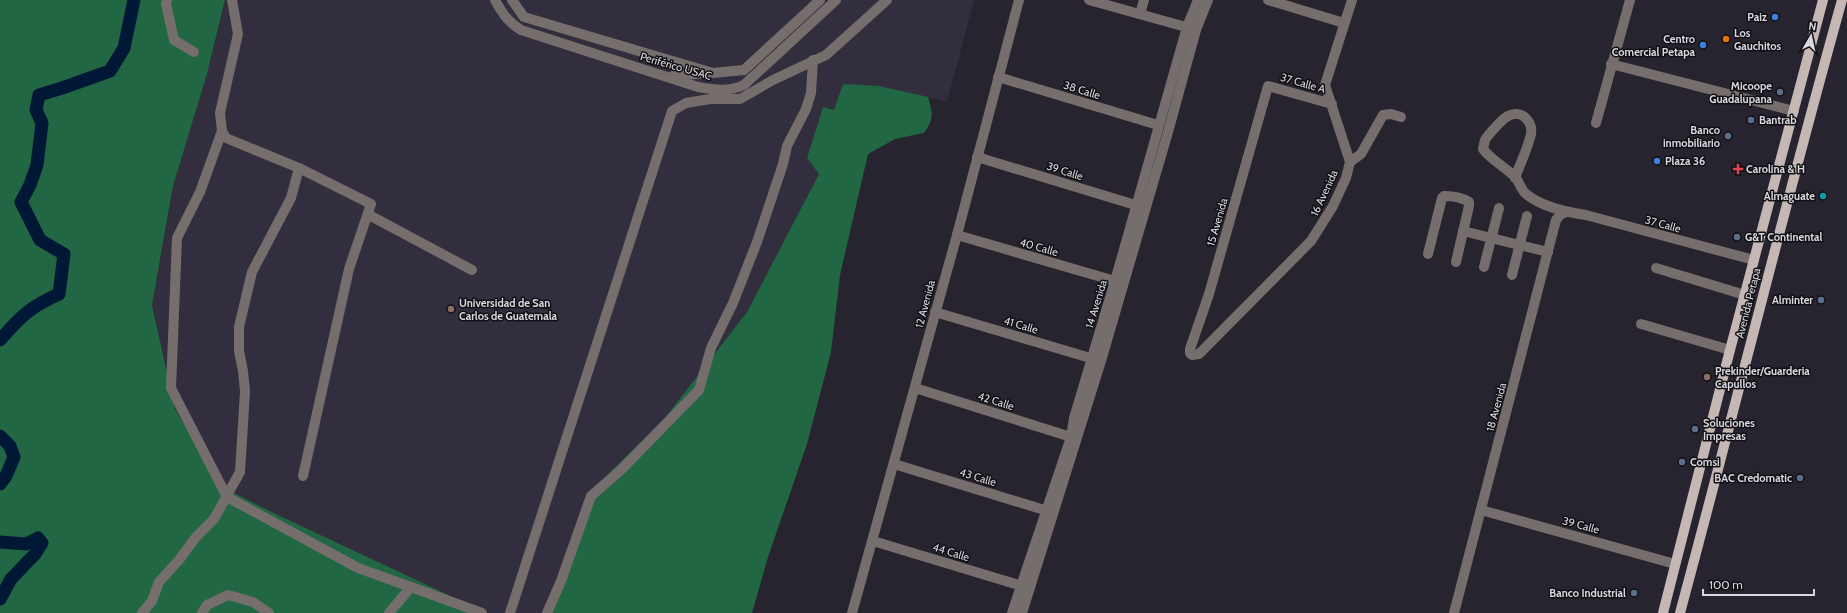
<svg xmlns="http://www.w3.org/2000/svg" width="1847" height="613" font-family="Cabin,sans-serif">
	<rect width="100%" height="100%" fill="#27242f"/>
	<!-- built -->
	<polygon fill="#322e3e" points="225,0 974,0 947,102 879,86 834,110 823,107 807,158 819,174 747,312 664,419 547,613 487,613 280,516 222,487 175,409 152,305 173,186 207,74"/>
	<!-- forest -->
	<g fill="#226743">
		<polygon points="0,0 225,0 207,74 173,186 152,305 175,409 222,487 280,516 487,613 0,613"/>
		<path d="M843,84L879,86L928,97C933,114 934,119 924,133L895,139L868,154L840,275L831,352L807,444L768,557L752,613H547L604,478L664,419L747,312L819,174L807,158L823,107L834,110Z"/>
	</g>
	<g fill="none" stroke-linecap="round" stroke-linejoin="round">
		<!-- river -->
		<g stroke="#001836" stroke-width="13">
			<path d="M0,340C21,316 30,307 59,294L64,254L40,240L21,202L30,185L37,165L42,123L36,110L39,95L62,88L110,71L124,48L134,0"/>
			<polyline points="0,436 10,446 14,457 6,476 0,484"/>
			<polyline points="0,542 26,544 38,538 42,543 35,554 11,579 0,599"/>
		</g>
		<!-- minor -->
		<g stroke="#756e6c" stroke-width="10">
			<polyline points="167,0 166,4 174,40 194,52"/>
			<polyline points="232,0 238,34 220,113 222,131 226,138 299,168 371,204 349,269 303,476"/>
			<path d="M495,0C502,13 508,22 521,30L698,87C716,90 728,92 744,85L836,0"/>
			<polyline points="512,0 524,17 713,73 744,70 820,0"/>
			<polyline points="1089,0 1193,29"/>
			<polyline points="1268,0 1344,23"/>
			<polyline points="1140,14 1144,0"/>
			<polyline points="1611,64 1794,111"/>
			<polyline points="673,76 707,73"/>
			<polyline points="998,77 1158,125"/>
			<polyline points="1332,104 1268,86 1209,294 1190,349 1190,353 1192,355 1199,354 1311,241 1333,206 1346,178 1350,162 1325,85 1352,0"/>
			<polyline points="1596,123 1630,0"/>
			<polyline points="222,131 200,192 177,238 171,388 227,497 358,568 411,587"/>
			<polyline points="977,157 1142,207"/>
			<polyline points="1350,162 1361,154 1383,115 1391,114 1401,117"/>
			<path d="M1515,178C1520,164 1528,148 1531,134C1533,121 1521,109 1508,116C1503,118 1488,135 1485,140C1484,143 1484,146 1483,149C1492,161 1506,167 1516,178C1519,182 1521,189 1525,193C1541,207 1566,212 1586,215L1754,260"/>
			<polyline points="369,215 472,270"/>
			<polyline points="1463,231 1548,252"/>
			<polyline points="957,235 1115,281"/>
			<path d="M1428,254L1442,198L1444,196C1452,196 1463,198 1469,202V206L1456,262"/>
			<polyline points="1484,267 1499,208"/>
			<polyline points="1656,268 1745,295"/>
			<polyline points="1512,275 1527,216"/>
			<polyline points="935,312 1097,360"/>
			<polyline points="1641,324 1730,350"/>
			<polyline points="915,388 1071,437"/>
			<polyline points="894,464 1051,512"/>
			<polyline points="1481,510 1675,564"/>
			<polyline points="873,541 1022,586"/>
			<polyline points="142,613 152,601 159,582 179,560 196,537 214,519 240,472 245,391 243,371 239,351 239,327 252,272 291,198 299,168"/>
			<polyline points="202,613 207,605 228,595 253,602 269,613"/>
			<polyline points="389,613 411,587 482,613"/>
			<polyline points="510,613 672,111 686,103 710,99 740,99 773,80 826,55 887,0"/>
			<polyline points="547,613 561,581 591,496 621,470 699,390 711,348 733,303 757,242 783,164 787,146 806,109 811,93 813,60"/>
			<polyline points="852,613 957,235 1019,0"/>
			<polyline points="1012,613 1071,437 1074,418 1115,281 1187,27 1198,0"/>
			<polyline points="1022,613 1101,361 1168,132 1196,30 1208,0"/>
			<polyline points="1454,613 1556,220 1561,214 1566,212"/>
		</g>
		<!-- major -->
		<g stroke="#c5b7b3" stroke-width="10">
			<polyline points="1663,613 1730,350 1823,0"/>
			<path d="M1680,613C1735,409 1785,204 1842,0"/>
		</g>
	</g>
	<!-- markers -->
	<g fill="#3f7fe0" stroke="#100f13" stroke-width="1.5">
		<circle cx="1775" cy="17" r="4"/>
		<circle cx="1703" cy="45" r="4"/>
		<circle cx="1657" cy="161" r="4"/>
	</g>
	<circle fill="#e8710a" stroke="#100f13" stroke-width="1.5" cx="1726" cy="39" r="4"/>
	<g fill="#5c6f8a" stroke="#100f13" stroke-width="1.5">
		<circle cx="1780" cy="92" r="4"/>
		<circle cx="1751" cy="120" r="4"/>
		<circle cx="1728" cy="136" r="4"/>
		<circle cx="1737" cy="237" r="4"/>
		<circle cx="1821" cy="300" r="4"/>
		<circle cx="1695" cy="429" r="4"/>
		<circle cx="1682" cy="462" r="4"/>
		<circle cx="1800" cy="478" r="4"/>
		<circle cx="1634" cy="593" r="4"/>
	</g>
	<path fill="#e0444e" stroke="#100f13" stroke-width="1.5" d="M1736 163h4v4h4v4h-4v4h-4v-4h-4v-4h4z"/>
	<circle fill="#0f9aa8" stroke="#100f13" stroke-width="1.5" cx="1823" cy="196" r="4"/>
	<g fill="#8d6e63" stroke="#100f13" stroke-width="1.5">
		<circle cx="451" cy="309" r="4"/>
		<circle cx="1707" cy="377" r="4"/>
	</g>
	<g text-anchor="middle" dominant-baseline="central" stroke-width="3" stroke-linejoin="round" paint-order="stroke">
		<!-- poi labels -->
		<g font-size="11" font-weight="bold" fill="#dad8df" stroke="#100f13" text-anchor="start">
			<text x="1767" y="17" text-anchor="end">Paiz</text>
			<text x="1734" y="33">Los<tspan x="1734" dy="13">Gauchitos</tspan></text>
			<text x="1695" y="39" text-anchor="end">Centro<tspan x="1695" dy="13">Comercial Petapa</tspan></text>
			<text x="1772" y="86" text-anchor="end">Micoope<tspan x="1772" dy="13">Guadalupana</tspan></text>
			<text x="1759" y="120">Bantrab</text>
			<text x="1720" y="130" text-anchor="end">Banco<tspan x="1720" dy="13">inmobiliario</tspan></text>
			<text x="1665" y="161">Plaza 36</text>
			<text x="1746" y="169">Carolina &amp; H</text>
			<text x="1815" y="196" text-anchor="end">Almaguate</text>
			<text x="1745" y="237">G&amp;T Continental</text>
			<text x="1813" y="300" text-anchor="end">Alminter</text>
			<text x="459" y="303">Universidad de San<tspan x="459" dy="13">Carlos de Guatemala</tspan></text>
			<text x="1715" y="371">Prekinder/Guarderia<tspan x="1715" dy="13">Capullos</tspan></text>
			<text x="1703" y="423">Soluciones<tspan x="1703" dy="13">Impresas</tspan></text>
			<text x="1690" y="462">Comsi</text>
			<text x="1792" y="478" text-anchor="end">BAC Credomatic</text>
			<text x="1626" y="593" text-anchor="end">Banco Industrial</text>
		</g>
		<!-- street labels -->
		<g font-size="11" fill="#dad8df" stroke="#100f13">
			<text transform="translate(676 66) rotate(16)">Periférico USAC</text>
			<text transform="translate(1303 83) rotate(16)">37 Calle A</text>
			<text transform="translate(1082 90) rotate(17)">38 Calle</text>
			<text transform="translate(1065 171) rotate(17)">39 Calle</text>
			<text transform="translate(1324 193) rotate(-65)">16 Avenida</text>
			<text transform="translate(1217 222) rotate(-74)">15 Avenida</text>
			<text transform="translate(1663 224) rotate(15)">37 Calle</text>
			<text transform="translate(1039 247) rotate(16)">40 Calle</text>
			<text transform="translate(1748 303) rotate(-76)">Avenida Petapa</text>
			<text transform="translate(925 304) rotate(-75)">12 Avenida</text>
			<text transform="translate(1096 304) rotate(-73)">14 Avenida</text>
			<text transform="translate(1021 325) rotate(17)">41 Calle</text>
			<text transform="translate(996 401) rotate(17)">42 Calle</text>
			<text transform="translate(1496 407) rotate(-75)">18 Avenida</text>
			<text transform="translate(978 477) rotate(17)">43 Calle</text>
			<text transform="translate(1581 525) rotate(15)">39 Calle</text>
			<text transform="translate(951 552) rotate(17)">44 Calle</text>
		</g>
	</g>
	<!-- north arrow -->
	<g transform="translate(1811 36) rotate(9)" stroke="#100f13" stroke-width="3" paint-order="stroke">
	<path d="M0-3L7 15L0 10L-7 15Z" fill="#dad8df"/>
	<text y="-6" font-size="11" font-weight="bold" text-anchor="middle" fill="#dad8df">N</text>
	</g>
	<!-- scale -->
	<path d="M1703 589v6h111v-6" fill="none" stroke="#dad8df" stroke-width="2"/>
	<text x="1709" y="589" font-size="12" fill="#dad8df" stroke="#100f13" stroke-width="3" paint-order="stroke">100 m</text>
</svg>
